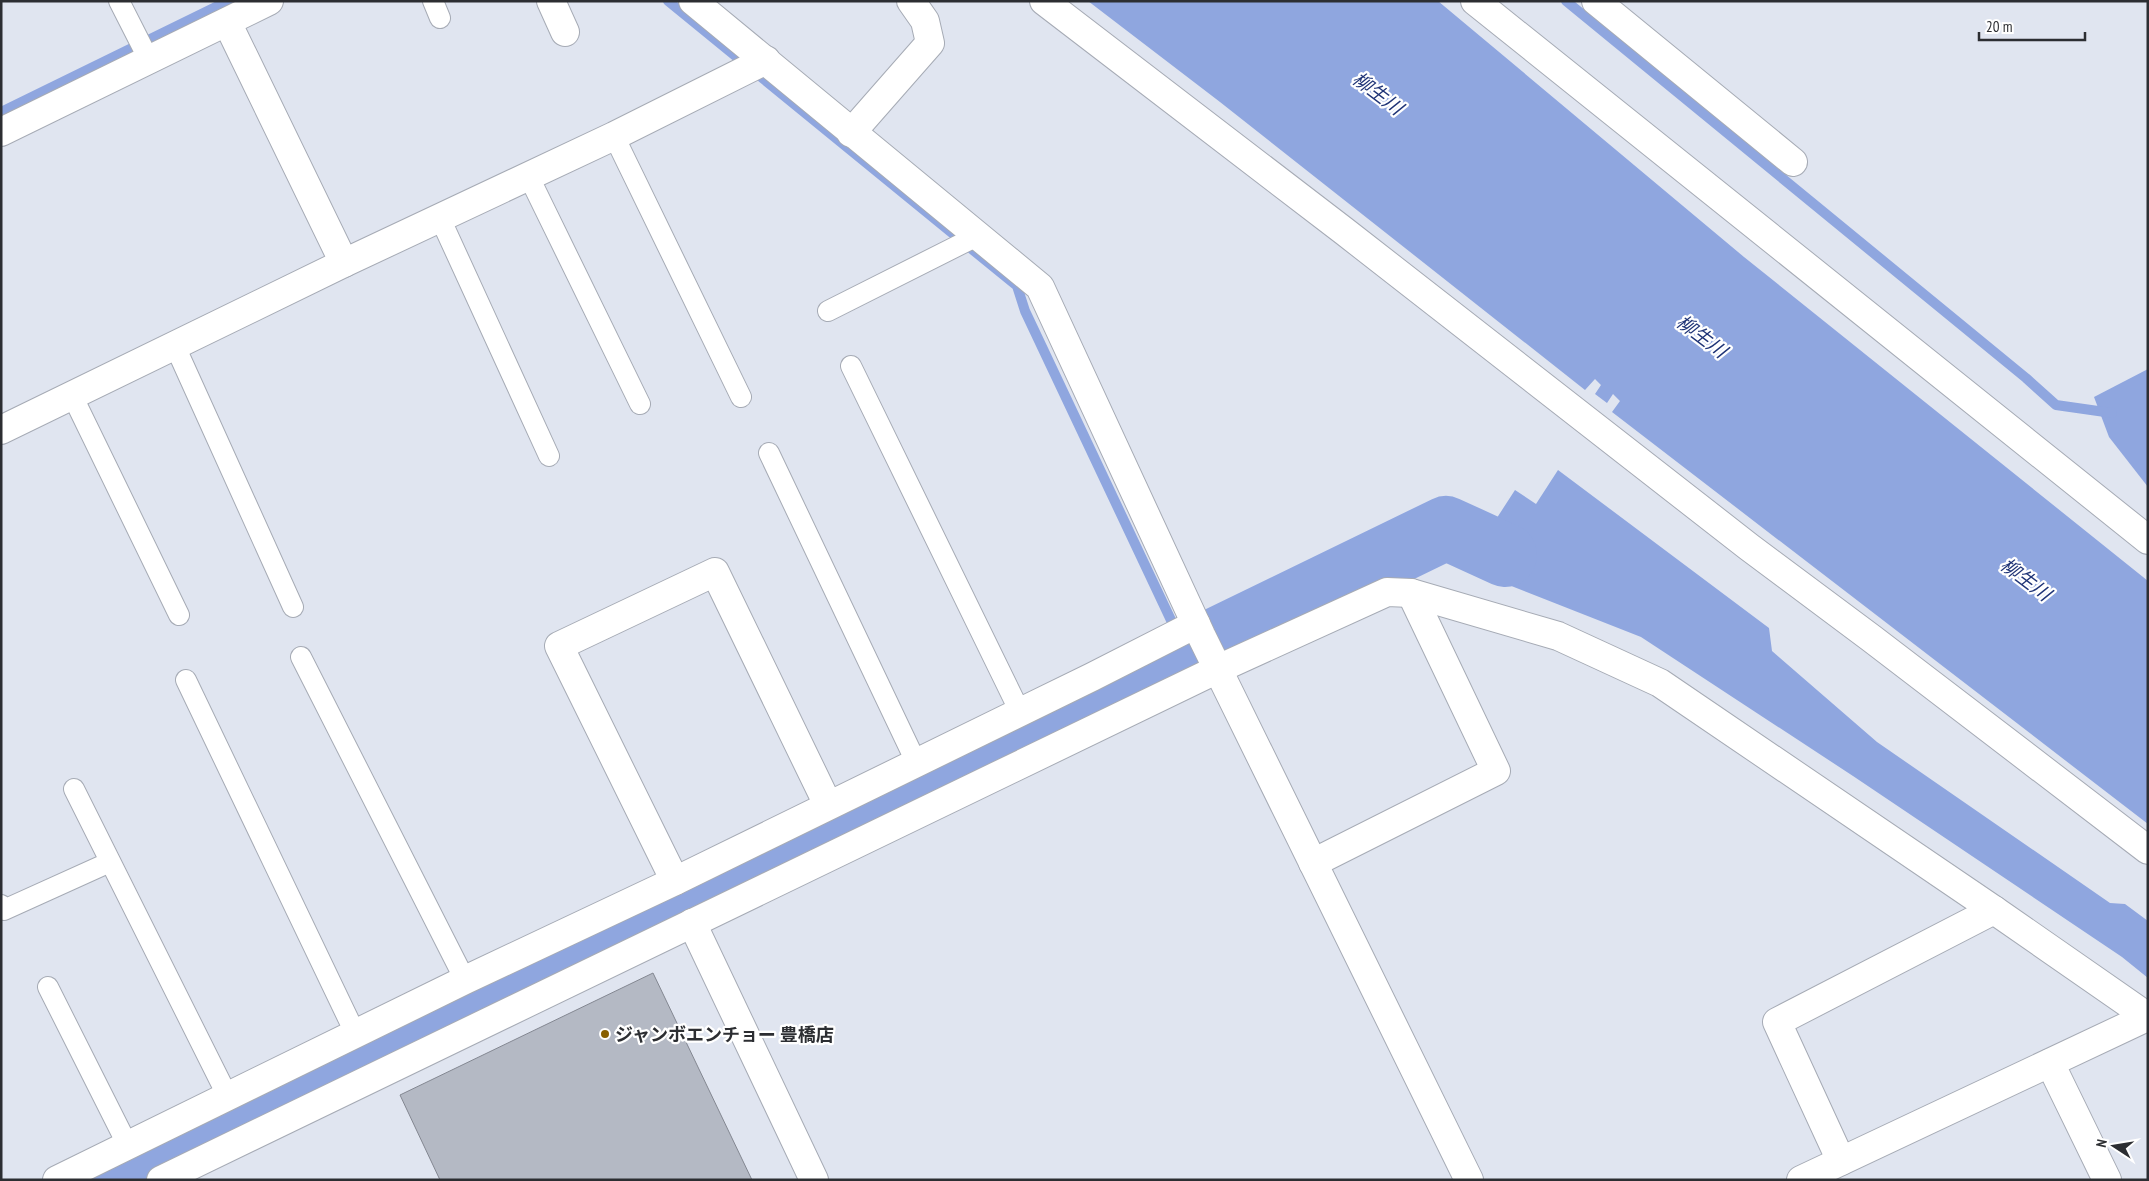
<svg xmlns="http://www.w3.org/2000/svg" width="2149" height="1181" font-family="'PT Sans Narrow','Noto Sans JP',sans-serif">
	<rect width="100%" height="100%" fill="#e0e5f0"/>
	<!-- water -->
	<g fill="#8fa6df">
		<polygon points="1088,1 1438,1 1744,257 2148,581 2148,824 1612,412 1620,401 1613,394 1607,403 1595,394 1601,385 1595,379 1585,390 1220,102"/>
		<polygon points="2148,369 2148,487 2109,437 2094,397"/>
		<polygon points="1558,470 1769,628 1772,651 1877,742 2110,903 2125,904 2148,921 2148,978 2122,957 1853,776 1641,637 1430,554 1422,530 1455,508 1491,527 1515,490 1536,504"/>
	</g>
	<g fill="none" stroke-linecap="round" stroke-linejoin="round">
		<!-- stream -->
		<g stroke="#8fa6df" stroke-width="10">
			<polyline points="668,1 1017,286 1025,311 1187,654"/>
			<polyline points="1566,1 2026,378 2056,405 2112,413"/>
			<polyline points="1,112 228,1"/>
		</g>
		<!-- river -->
		<polyline stroke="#8fa6df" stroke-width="64" points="104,1180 1446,528 1505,555"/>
	</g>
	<!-- building -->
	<polygon fill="#b4b9c4" stroke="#838791" points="653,973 752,1180 440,1180 400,1095"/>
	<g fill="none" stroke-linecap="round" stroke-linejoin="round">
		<defs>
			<g id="service">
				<polyline points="119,1 149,60"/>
				<polyline points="433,1 440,18"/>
				<polyline points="614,136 741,397"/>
				<polyline points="529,177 640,404"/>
				<polyline points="440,218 549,456"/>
				<polyline points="828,311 977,236"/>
				<polyline points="175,346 293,607"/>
				<polyline points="851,366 1020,712"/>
				<polyline points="72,395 179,615"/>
				<polyline points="769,453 916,762"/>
				<polyline points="301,657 465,980"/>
				<polyline points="186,680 356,1035"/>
				<polyline points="74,789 228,1097"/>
				<polyline points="1,905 4,910 110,862"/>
				<polyline points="48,987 128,1146"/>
			</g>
			<g id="minor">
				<polyline points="551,1 565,32"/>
				<polyline points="693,1 1040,287 1201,635 1469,1180"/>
				<polyline points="1044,1 1344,231 1749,547 1871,638 2148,850"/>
				<polyline points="1475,1 2148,540"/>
				<polyline points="1596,1 1793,162"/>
				<polyline points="227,22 344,263"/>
				<polyline points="1,132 269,1"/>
				<polyline points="851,133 930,43 925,21 911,1"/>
				<polyline points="1,430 344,263 614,136 766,60"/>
				<polyline points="1313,863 1496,771 1411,593"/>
				<polyline points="675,881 559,646 715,572 828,805"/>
				<polyline points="692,923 814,1180"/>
				<polyline points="2050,1063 2107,1180"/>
				<polyline points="1841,1161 1777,1022 1994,910"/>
				<polyline points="57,1180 465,980 675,881 1092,677 1196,624"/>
				<polyline points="161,1180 1218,669 1387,592 1411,593 1558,636 1660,683 1994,910 2148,1017"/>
				<polyline points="1801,1180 2147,1017"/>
			</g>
		</defs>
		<!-- service casing -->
		<use href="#service" stroke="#a6abb5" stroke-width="22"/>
		<!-- minor casing -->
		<use href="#minor" stroke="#a6abb5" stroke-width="30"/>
		<!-- service -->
		<use href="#service" stroke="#fff" stroke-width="20"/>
		<!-- minor -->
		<use href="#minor" stroke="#fff" stroke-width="28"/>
	</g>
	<!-- markers -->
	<circle fill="#885f00" stroke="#fff" stroke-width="2" cx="605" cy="1034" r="5"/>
	<g text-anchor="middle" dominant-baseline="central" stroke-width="4.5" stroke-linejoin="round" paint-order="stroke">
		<!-- poi labels -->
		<g font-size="18" font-weight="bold" fill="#2c2e32" stroke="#fff" text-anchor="start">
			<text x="615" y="1034">ジャンボエンチョー 豊橋店</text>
		</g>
		<!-- water labels -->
		<g font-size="19" font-style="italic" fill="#1f3477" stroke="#fff">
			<text transform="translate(1378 93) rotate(37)">柳生川</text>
			<text transform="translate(1702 336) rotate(37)">柳生川</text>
			<text transform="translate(2026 579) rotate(37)">柳生川</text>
		</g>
	</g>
	<!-- border -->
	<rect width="2149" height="1181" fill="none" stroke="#2c2e32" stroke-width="5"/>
	<!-- north arrow -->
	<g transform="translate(2114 1146) rotate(282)" stroke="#ffffff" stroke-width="4" paint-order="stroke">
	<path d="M0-4L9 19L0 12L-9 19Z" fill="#2c2e32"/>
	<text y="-8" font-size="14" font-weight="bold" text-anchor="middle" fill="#2c2e32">N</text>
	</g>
	<!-- scale -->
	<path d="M1979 32v8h106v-8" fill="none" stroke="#2c2e32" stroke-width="2.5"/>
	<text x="1986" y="32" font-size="15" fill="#2c2e32" stroke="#ffffff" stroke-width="4" paint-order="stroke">20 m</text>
</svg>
